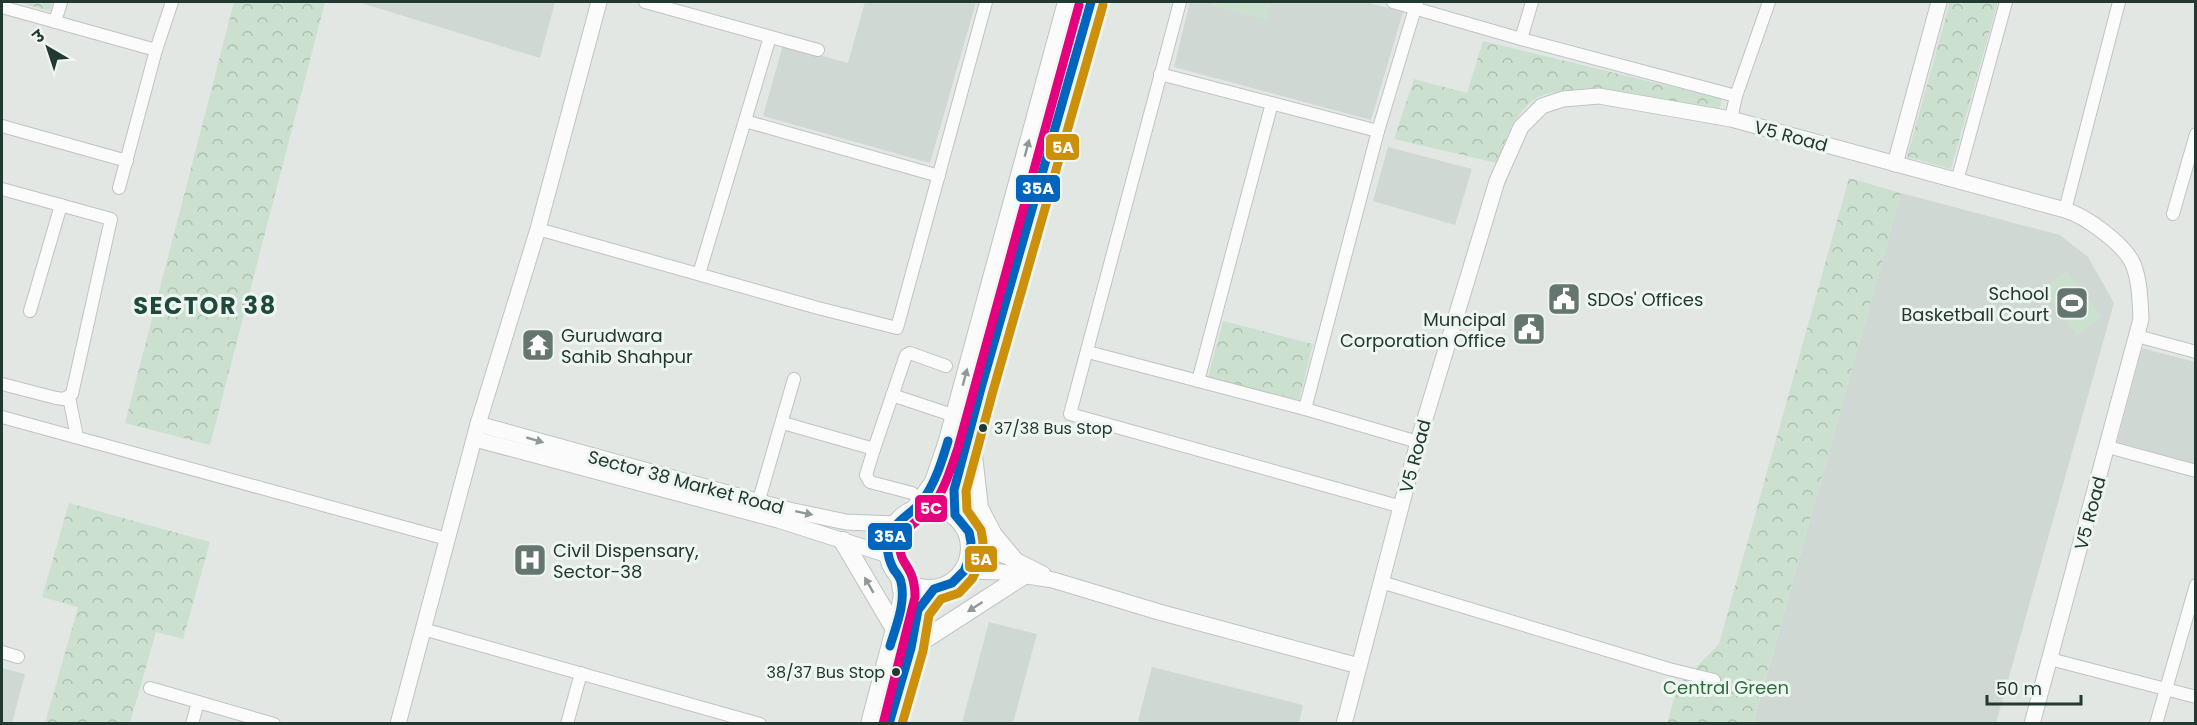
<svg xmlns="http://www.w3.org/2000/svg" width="2197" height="725" font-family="Poppins,'Noto Sans Devanagari',sans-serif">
	<defs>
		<pattern id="park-crowns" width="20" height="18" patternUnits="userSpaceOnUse" patternTransform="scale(1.5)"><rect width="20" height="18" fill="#cbe0cf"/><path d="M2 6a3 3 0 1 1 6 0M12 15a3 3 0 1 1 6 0" fill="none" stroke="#aec1b2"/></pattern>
	</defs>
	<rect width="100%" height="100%" fill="#e2e7e4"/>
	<!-- built -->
	<g fill="#d0d8d4">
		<polygon points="358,2 555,2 540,58"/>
		<polygon points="865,2 976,2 930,163 763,116 783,45 848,63"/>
		<polygon points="1190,2 1366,2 1403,12 1371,120 1174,67"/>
		<polygon points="1388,147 1472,169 1455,225 1373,201"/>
		<polygon points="1901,193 2060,235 2088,257 2114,303 1996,723 1753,724"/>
		<polygon points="2142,348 2195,362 2195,464 2117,442"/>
		<polygon points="989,622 1037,634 1013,723 962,723"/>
		<polygon points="1152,667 1303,705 1299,723 1148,724 1138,721"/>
		<polygon points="2,668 25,674 12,723 2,723"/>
	</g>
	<!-- park -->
	<g fill="url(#park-crowns)">
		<polygon points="17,2 53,2 50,11"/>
		<polygon points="234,2 325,2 210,445 125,423"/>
		<polygon points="1950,2 1998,2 1951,169 1907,157"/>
		<path d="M1483,41L1722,99L1719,111C1686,106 1652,102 1619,98C1596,95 1569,88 1546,94C1519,102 1505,139 1497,163L1394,139L1414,79L1467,93Z"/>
		<polygon points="1849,178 1901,193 1753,723 1667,724 1677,687 1719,644"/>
		<polygon points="1223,321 1313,344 1299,400 1208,377"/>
		<polygon points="69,503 210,542 183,639 156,632 130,723 45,723 78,607 42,597"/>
	</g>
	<!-- pitch -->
	<g fill="#cbe0cf">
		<polygon points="1212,2 1272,2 1266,20 1211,5"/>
		<polygon points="2067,271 2102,316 2077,335 2043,290"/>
	</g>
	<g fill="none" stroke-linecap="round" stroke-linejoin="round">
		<defs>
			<g id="minor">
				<polyline points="645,2 818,50"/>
				<polyline points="1180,2 1070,414 1402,507"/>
				<polyline points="1393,2 1521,39 1736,96"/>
				<polyline points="2,7 156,50"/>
				<polyline points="55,22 61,2"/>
				<polyline points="1521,39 1532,2"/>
				<polyline points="1160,74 1378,131"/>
				<polyline points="1731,119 1736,96 1769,2"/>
				<polyline points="745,121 939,176"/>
				<polyline points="2,126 127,161"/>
				<polyline points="1957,181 2006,2"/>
				<polyline points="119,188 156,50 172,2"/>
				<polyline points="2,189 111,219 72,394 64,399 56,398 2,384"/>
				<polyline points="2065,210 2119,2"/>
				<polyline points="2173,214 2196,134"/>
				<polyline points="538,229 818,308 897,328 986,2"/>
				<polyline points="699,274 770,37"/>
				<polyline points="30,311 61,205"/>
				<polyline points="2137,336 2196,352"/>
				<polyline points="1088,352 1305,409 1418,442"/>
				<polyline points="1198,381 1272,103"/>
				<polyline points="892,395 946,413"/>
				<polyline points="69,397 77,437"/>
				<polyline points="1305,409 1378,131 1417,2"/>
				<polyline points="2,417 447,539"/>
				<polyline points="783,423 874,449 906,355 910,353 946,366"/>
				<polyline points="2108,447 2196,471"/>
				<polyline points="874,449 866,475 870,482 912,493"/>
				<polyline points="756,510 794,379"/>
				<polyline points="1381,582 1669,669 1714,680"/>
				<polyline points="423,629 760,724"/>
				<polyline points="2,652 18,657"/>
				<polyline points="2050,659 2196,697"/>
				<polyline points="150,688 274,724"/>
				<polyline points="192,724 198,702"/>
				<polyline points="567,724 581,673"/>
				<polyline points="2156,724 2196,585"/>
			</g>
			<g id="tertiary">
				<polyline points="1895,164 1939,2"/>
				<polyline points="478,424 789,510 846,522 895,524"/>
				<polyline points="475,439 778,520 888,555"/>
				<polyline points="971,542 1013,559 1043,574"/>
				<polyline points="964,571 1001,572 1053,580 1159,612 1359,666"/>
				<polyline points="398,724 478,424 538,229 599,2"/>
				<path d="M1344,724L1418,442L1497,181L1521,127L1542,106L1563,99L1599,96L1731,119L2065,210C2086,216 2124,244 2133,264C2140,281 2140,301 2141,319L2032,724"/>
			</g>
			<g id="secondary">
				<polyline points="971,438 979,508 993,535 1013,559"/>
				<circle cx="929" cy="548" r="41"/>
				<polyline points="915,509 934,482 947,444 1067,2"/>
				<polyline points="955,515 954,490 962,456 1091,2"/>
				<polyline points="843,541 895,629"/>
				<polyline points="911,648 1024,575"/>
				<polyline points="870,724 900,610 903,595 900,578"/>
				<polyline points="889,724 911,648 918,610 934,589"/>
			</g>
		</defs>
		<!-- minor casing -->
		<use href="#minor" stroke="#bfc4c1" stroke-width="14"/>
		<!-- tertiary casing -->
		<use href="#tertiary" stroke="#bfc4c1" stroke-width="17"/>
		<!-- secondary casing -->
		<use href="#secondary" stroke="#bec5c1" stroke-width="20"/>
		<!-- minor -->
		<use href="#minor" stroke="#fbfbfb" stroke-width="12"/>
		<!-- tertiary -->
		<use href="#tertiary" stroke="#fbfbfb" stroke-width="15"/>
		<!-- secondary -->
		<use href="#secondary" stroke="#fbfbfb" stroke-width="18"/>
		<defs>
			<g id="bus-1">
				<path d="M890,646C896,626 906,603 901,582C900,577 897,574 894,570C889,561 886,549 889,539C894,520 911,515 922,501C935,484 942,461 948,441"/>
				<polyline points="889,724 911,648 918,610 934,589 952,583 964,571 970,557 971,542 969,532 955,515 954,490 981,388 1091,2"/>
			</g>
			<polyline id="bus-2" points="902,724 923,651 929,615 941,599 959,593 972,579 981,560 983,542 981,530 967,510 966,491 993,391 1103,5"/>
			<path id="bus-3" d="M883,724L915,597C915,589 914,581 911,574C906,563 899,558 900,545C902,527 922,520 932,507C945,489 951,468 958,448L1079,5"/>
		</defs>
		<!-- bus-1 casing -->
		<use href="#bus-1" stroke="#eff6f2" stroke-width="14"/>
		<!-- bus-2 casing -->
		<use href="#bus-2" stroke="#eff6f2" stroke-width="14"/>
		<!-- bus-3 casing -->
		<use href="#bus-3" stroke="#eff6f2" stroke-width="14"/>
		<!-- bus-1 -->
		<use href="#bus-1" stroke="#0065bd" stroke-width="9"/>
		<!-- bus-2 -->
		<use href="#bus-2" stroke="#cc900a" stroke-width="9"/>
		<!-- bus-3 -->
		<use href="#bus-3" stroke="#e5007d" stroke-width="9"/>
	</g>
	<!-- one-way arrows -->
	<defs><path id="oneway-solid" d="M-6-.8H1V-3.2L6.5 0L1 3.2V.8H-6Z" transform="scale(1.5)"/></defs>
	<g fill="#8e9a96">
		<use href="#oneway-solid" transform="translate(1027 148) rotate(-75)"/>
		<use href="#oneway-solid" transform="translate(965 377) rotate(-75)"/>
		<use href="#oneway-solid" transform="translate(535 440) rotate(16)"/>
		<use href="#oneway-solid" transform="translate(804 513) rotate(12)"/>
		<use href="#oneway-solid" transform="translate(869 585) rotate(-120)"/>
		<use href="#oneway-solid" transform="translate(975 607) rotate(147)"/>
	</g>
	<!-- icons -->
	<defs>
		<symbol id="civic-square" viewBox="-11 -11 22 22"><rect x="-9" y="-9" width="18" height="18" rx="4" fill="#65766f" stroke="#eff6f2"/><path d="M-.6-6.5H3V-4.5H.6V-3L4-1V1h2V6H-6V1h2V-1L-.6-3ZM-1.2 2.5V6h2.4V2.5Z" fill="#fff"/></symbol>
		<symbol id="stadium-square" viewBox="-11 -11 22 22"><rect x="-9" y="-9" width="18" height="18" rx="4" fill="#65766f" stroke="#eff6f2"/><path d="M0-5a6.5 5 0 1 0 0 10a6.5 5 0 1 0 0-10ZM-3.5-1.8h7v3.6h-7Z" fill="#fff"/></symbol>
		<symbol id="temple-square" viewBox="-11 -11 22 22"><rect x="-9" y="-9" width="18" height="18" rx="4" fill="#65766f" stroke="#eff6f2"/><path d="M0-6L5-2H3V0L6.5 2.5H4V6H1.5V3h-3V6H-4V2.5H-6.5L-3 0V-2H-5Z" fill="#fff"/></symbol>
		<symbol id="hospital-square" viewBox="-11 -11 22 22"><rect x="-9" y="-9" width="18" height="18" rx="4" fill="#65766f" stroke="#eff6f2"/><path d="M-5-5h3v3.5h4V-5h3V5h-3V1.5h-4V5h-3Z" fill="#fff"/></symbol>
	</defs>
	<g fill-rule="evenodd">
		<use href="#civic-square" x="1545" y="280" width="38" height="38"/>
		<use href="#stadium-square" x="2053" y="284" width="38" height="38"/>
		<use href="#civic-square" x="1510" y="310" width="38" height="38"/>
		<use href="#temple-square" x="519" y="326" width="38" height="38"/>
		<use href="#hospital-square" x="511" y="541" width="38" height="38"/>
	</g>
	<!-- markers -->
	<g fill="#213930" stroke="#eff6f2" stroke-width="2">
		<circle cx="983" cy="428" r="5"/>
		<circle cx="896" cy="672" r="5"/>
	</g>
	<g text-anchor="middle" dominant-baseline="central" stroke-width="6" stroke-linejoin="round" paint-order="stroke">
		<!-- bus labels -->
		<g font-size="16" fill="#213930" stroke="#eff6f2" text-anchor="start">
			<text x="994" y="428">37/38 Bus Stop</text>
			<text x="885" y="672" text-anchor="end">38/37 Bus Stop</text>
		</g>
		<!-- street labels -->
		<g font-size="18" fill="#213930" stroke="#eff6f2">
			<text transform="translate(1791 136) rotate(15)">V5 Road</text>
			<text transform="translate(1415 456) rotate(-75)">V5 Road</text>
			<text transform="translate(686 482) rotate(15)">Sector 38 Market Road</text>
			<text transform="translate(2090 513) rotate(-75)">V5 Road</text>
		</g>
		<!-- poi labels -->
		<g font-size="18" fill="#213930" stroke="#eff6f2" text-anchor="start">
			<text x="2049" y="293" text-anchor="end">School<tspan x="2049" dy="21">Basketball Court</tspan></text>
			<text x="1587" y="299">SDOs' Offices</text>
			<text x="1506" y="319" text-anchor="end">Muncipal<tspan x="1506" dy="21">Corporation Office</tspan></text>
			<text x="561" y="335">Gurudwara<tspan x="561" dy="21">Sahib Shahpur</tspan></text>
			<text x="553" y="550">Civil Dispensary,<tspan x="553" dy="21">Sector-38</tspan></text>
		</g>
		<!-- park labels -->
		<g font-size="18" fill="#2e6d40" stroke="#eff6f2">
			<text x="1726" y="687">Central Green</text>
		</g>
		<!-- district labels -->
		<g font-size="24" font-weight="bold" letter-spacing="1.5" fill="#1f493a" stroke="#eff6f2">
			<text x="205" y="305">SECTOR 38</text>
		</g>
	</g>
	<g stroke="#eff6f2" stroke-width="2">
		<rect x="1045" y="133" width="35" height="28" rx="6" fill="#cc900a"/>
		<rect x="1015" y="174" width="46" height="29" rx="6" fill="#0065bd"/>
		<rect x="914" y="494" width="34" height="29" rx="6" fill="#e5007d"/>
		<rect x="867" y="522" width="46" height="29" rx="6" fill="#0065bd"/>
		<rect x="964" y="545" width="34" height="28" rx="6" fill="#cc900a"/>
	</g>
	<g font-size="16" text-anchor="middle" font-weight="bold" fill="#fff">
		<text x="1063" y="153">5A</text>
		<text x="1038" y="194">35A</text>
		<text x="931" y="514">5C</text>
		<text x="890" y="542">35A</text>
		<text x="981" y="565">5A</text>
	</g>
	<!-- border -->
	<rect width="2197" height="725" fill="none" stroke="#213930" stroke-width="6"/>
	<!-- north arrow -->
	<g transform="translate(48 48) rotate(321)" stroke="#eff6f2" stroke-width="4.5" paint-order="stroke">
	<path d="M0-4.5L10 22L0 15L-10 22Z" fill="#213930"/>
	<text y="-9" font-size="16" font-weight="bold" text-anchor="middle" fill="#213930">उ</text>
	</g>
	<!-- scale -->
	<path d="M1987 695v9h94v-9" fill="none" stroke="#213930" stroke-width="3"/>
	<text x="1996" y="695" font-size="18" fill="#213930" stroke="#eff6f2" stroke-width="4.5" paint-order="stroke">50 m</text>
</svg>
